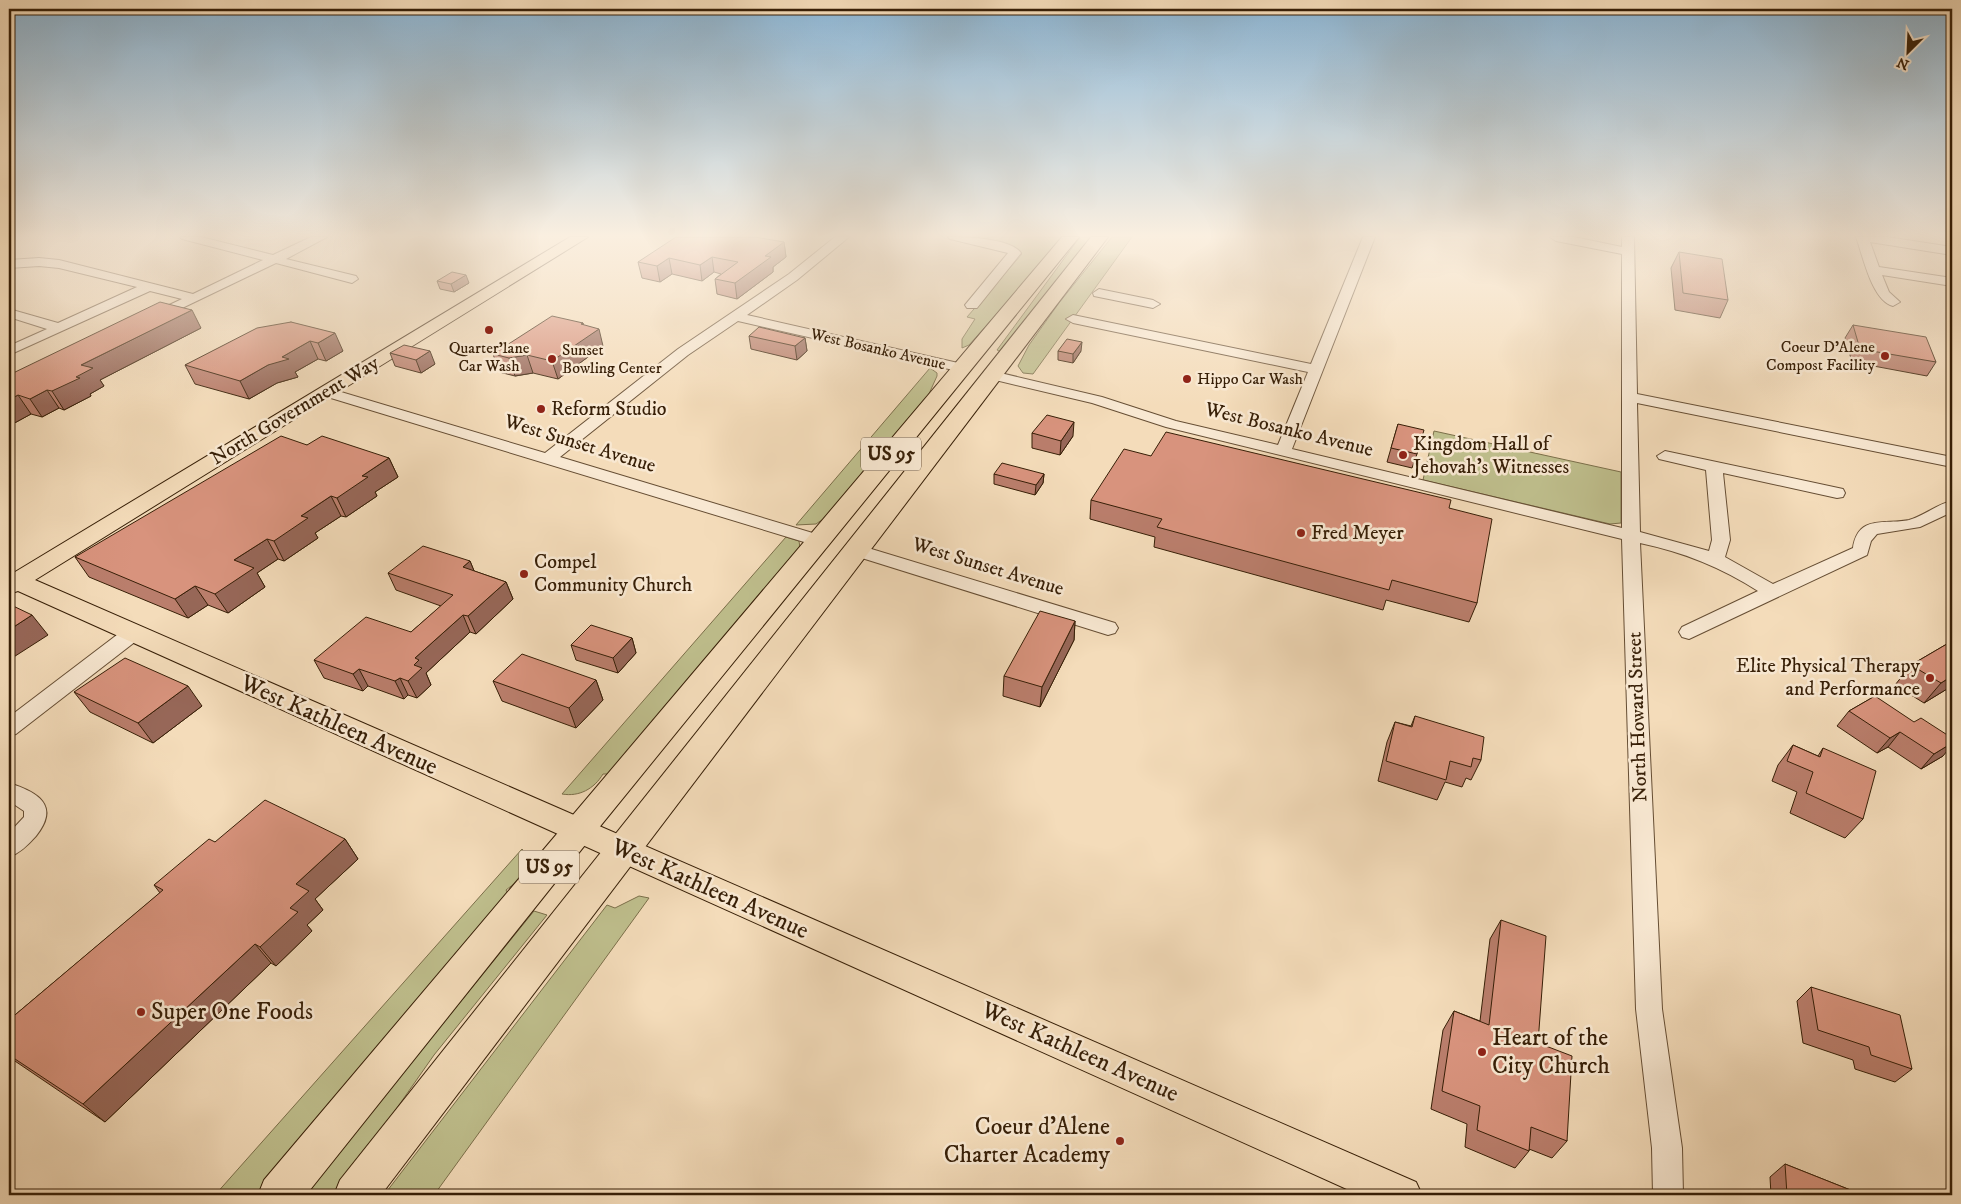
<svg xmlns="http://www.w3.org/2000/svg" width="1961" height="1204" font-family="'IM FELL DW Pica',serif">
	<rect width="100%" height="100%" fill="#f4dcba"/>
	<filter id="stains"><feTurbulence type="fractalNoise" baseFrequency=".004" numOctaves="4"/><feColorMatrix values="0 0 0 0 .2 0 0 0 0 .09 0 0 0 0 .02 0 0 0 .5 -.17"/></filter>
	<radialGradient id="worn" r=".72"><stop offset=".6" stop-color="#630" stop-opacity="0"/><stop offset="1" stop-color="#630" stop-opacity=".3"/></radialGradient>
	<!-- green -->
	<g fill="#bfbf8d" stroke="#7b6f4a">
		<polygon points="965,237 1065,237 969,345 962,348 962,339 975,319 967,317 1022,254 1016,248"/>
		<polygon points="1080,237 1097,237 1001,352 997,350"/>
		<polygon points="1112,237 1132,237 1033,374 1023,373 1018,366 1029,345 1059,303"/>
		<polygon points="930,368 937,373 937,376 928,396 826,517 816,524 796,525"/>
		<polygon points="1434,431 1621,472 1621,523 1610,524 1423,480"/>
		<path d="M786,537L799,541L800,548L612,774H603C594,789 579,797 562,794Z"/>
		<path d="M522,849C539,866 519,880 506,890L510,897L414,1015L263,1195H215Z"/>
		<polygon points="639,896 649,898 434,1195 384,1195 607,905 615,908"/>
		<polygon points="534,911 547,915 434,1055 336,1195 304,1195"/>
	</g>
	<g fill="none" stroke-linecap="round" stroke-linejoin="round">
		<defs>
			<g id="minor">
				<polygon points="180,237 201,237 273,255 311,237 327,237 286,259 356,276 358,279 352,283 276,263 153,322 146,318 148,315 182,299 150,291 9,355 9,346 47,329 9,317 9,309 58,323 137,287 59,268 39,266 9,268 9,260 39,258 59,260 193,294 263,260 182,239"/>
				<polygon points="835,237 849,237 797,280 747,315 967,365 969,368 967,371 962,372 738,321 688,355 560,457 826,537 829,541 826,545 814,545 321,395 319,392 321,389 331,389 545,453 678,349 789,274"/>
				<path d="M948,237C966,237 1010,238 1021,253L977,308H967L965,305L1008,253L950,239Z"/>
				<path d="M1363,237H1375L1292,449L1622,528V254L1556,241L1550,237H1574L1622,247V237H1634L1637,394L1952,457V467L1637,403L1640,532L1709,551L1712,540L1706,470L1659,459L1657,456L1665,451L1843,489L1845,493L1843,497L1837,498L1723,473L1730,540L1725,557L1773,584L1853,548C1858,514 1885,525 1909,520C1924,516 1937,504 1952,501V512L1920,527L1877,534L1871,541L1867,555L1689,639L1682,637L1679,632L1682,627L1758,591C1721,567 1683,552 1640,543L1662,1009L1682,1148L1683,1195H1653L1652,1148L1636,1009L1622,539L1166,427L1092,403L987,378L985,375L992,371L1102,397L1176,421L1278,445L1308,372L1073,323L1066,319L1073,315L1311,364Z"/>
				<path d="M1856,237H1887L1952,247V255L1870,242L1879,267L1952,278V286L1882,275L1889,292L1900,302L1893,306C1872,301 1863,256 1856,237Z"/>
				<polygon points="1099,289 1153,300 1160,304 1153,308 1094,296 1093,293"/>
				<polygon points="855,544 1115,623 1118,628 1115,633 1108,635 849,554 846,550 849,546"/>
				<polygon points="133,626 140,628 143,633 140,638 16,734 9,736 9,717 126,628"/>
				<path d="M9,783C37,792 61,805 36,836C28,845 20,853 9,857V833L24,817V811L9,801Z"/>
			</g>
			<polygon id="major" points="570,237 588,237 35,580 1416,1182 1422,1195 1360,1195 18,591 9,594 9,571 15,572"/>
			<g id="highway">
				<polygon points="1062,237 1079,237 589,840 306,1195 258,1195 264,1180"/>
				<polygon points="1091,237 1108,237 381,1195 334,1195 340,1180"/>
			</g>
		</defs>
		<!-- minor casing -->
		<use href="#minor" stroke="#664e34" stroke-width="2"/>
		<!-- major casing -->
		<use href="#major" stroke="#371f07" stroke-width="2"/>
		<!-- highway casing -->
		<use href="#highway" stroke="#371f07" stroke-width="2"/>
		<!-- minor -->
		<use href="#minor" fill="#f8e8d2" fill-rule="evenodd"/>
		<!-- major -->
		<use href="#major" fill="#f4dcba" fill-rule="evenodd"/>
		<!-- highway -->
		<use href="#highway" fill="#f4dcba" fill-rule="evenodd"/>
	</g>
	<!-- wall -->
	<g fill="#ba7e6c" stroke="#371f07">
		<polygon points="784,242 786,257 773,267 773,272 737,299 717,294 715,279 721,274 714,272 702,281 672,274 660,282 642,278 638,262"/>
		<polygon points="1679,252 1728,300 1720,318 1675,310 1671,268"/>
		<polygon points="437,281 469,283 454,292 440,289"/>
		<polygon points="291,322 343,351 326,361 318,359 295,372 298,377 277,383 249,399 195,384 185,365"/>
		<polygon points="583,323 583,325 603,346 558,379 533,373 515,376 499,372 493,354"/>
		<polygon points="1853,325 1936,362 1927,376 1852,362 1845,338"/>
		<polygon points="201,328 100,380 104,386 90,394 91,396 64,410 59,408 42,417 31,414 9,426 9,375"/>
		<polygon points="749,336 805,338 807,351 797,360 751,349"/>
		<polygon points="1058,351 1081,351 1073,363 1058,360"/>
		<polygon points="390,353 435,364 421,373 395,366"/>
		<polygon points="1398,424 1417,454 1412,468 1387,462"/>
		<polygon points="1032,433 1073,436 1060,455 1032,448"/>
		<polygon points="307,445 389,458 398,477 375,492 377,496 346,517 341,516 315,533 318,538 284,561 278,559 257,573 265,587 228,613 208,605 188,618 89,577 75,557"/>
		<polygon points="1151,456 1449,508 1477,603 1469,622 1386,600 1383,610 1154,547 1155,537 1090,519 1091,500"/>
		<polygon points="994,474 1044,474 1043,483 1035,495 994,484"/>
		<polygon points="470,561 474,571 506,582 513,599 476,634 470,632 426,673 431,685 417,698 408,695 404,699 368,686 363,691 324,678 314,660 411,632 441,606 396,590 388,573"/>
		<polygon points="1075,621 1074,640 1040,707 1003,696 1004,676"/>
		<polygon points="632,638 636,653 618,673 576,660 571,645"/>
		<polygon points="1952,641 1952,692 1947,689 1924,703 1895,685 1911,665"/>
		<polygon points="596,680 603,700 576,728 502,701 493,681"/>
		<polygon points="74,692 202,706 153,743 90,712"/>
		<polygon points="1875,696 1943,756 1921,769 1888,747 1877,753 1837,726 1849,711"/>
		<polygon points="1415,716 1481,760 1471,780 1466,778 1462,787 1445,782 1437,800 1378,781 1387,742 1395,722 1411,726"/>
		<polygon points="1793,745 1818,756 1823,748 1863,819 1845,838 1790,813 1797,792 1772,781 1778,765"/>
		<polygon points="345,839 358,859 315,899 323,910 307,925 312,931 276,966 271,963 105,1122 9,1057 9,1020 160,893 154,885 215,842"/>
		<polygon points="1501,920 1567,1141 1552,1158 1529,1149 1529,1151 1515,1168 1465,1147 1467,1124 1431,1109 1443,1030 1454,1011 1480,1021 1490,939"/>
		<polygon points="1811,987 1912,1069 1895,1082 1855,1069 1853,1060 1803,1043 1797,1001"/>
		<polygon points="1785,1164 1863,1195 1771,1195 1770,1177"/>
	</g>
	<!-- shaded-wall -->
	<g fill="#976758" stroke="#371f07">
		<polygon points="784,242 786,257 773,267 773,272 737,299 735,283 765,256"/>
		<polygon points="712,257 714,272 702,281 700,265"/>
		<polygon points="669,258 672,274 660,282 657,266"/>
		<polygon points="466,275 469,283 454,292 451,284"/>
		<polygon points="192,310 201,328 100,380 104,386 90,394 91,396 64,410 52,391 76,377 81,365"/>
		<polygon points="583,323 586,337 599,329 603,346 558,379 552,361 581,324"/>
		<polygon points="335,333 343,351 326,361 318,343"/>
		<polygon points="805,338 807,351 797,360 795,346"/>
		<polygon points="310,341 318,359 295,372 298,377 277,383 249,399 240,381"/>
		<polygon points="1082,342 1081,351 1073,363 1073,354"/>
		<polygon points="430,351 435,364 421,373 416,360"/>
		<polygon points="527,355 533,373 515,376 509,358"/>
		<polygon points="47,390 59,408 42,417 30,399"/>
		<polygon points="18,395 31,414 9,426 9,400"/>
		<polygon points="1074,422 1073,436 1060,455 1061,441"/>
		<polygon points="389,458 398,477 375,492 377,496 346,517 337,498 362,476"/>
		<polygon points="1044,474 1043,483 1035,495 1036,485"/>
		<polygon points="331,496 341,516 315,533 318,538 284,561 274,541 301,516"/>
		<polygon points="267,539 278,559 257,573 265,587 228,613 215,594 234,560"/>
		<polygon points="470,561 477,578 463,567"/>
		<polygon points="506,582 513,599 476,634 468,616"/>
		<polygon points="195,586 208,605 188,618 175,599"/>
		<polygon points="32,615 48,635 9,660 9,630"/>
		<polygon points="463,615 470,632 426,673 431,685 417,698 408,681 414,665 415,658"/>
		<polygon points="1075,621 1074,640 1040,707 1042,687"/>
		<polygon points="632,638 636,653 618,673 613,658"/>
		<polygon points="359,669 368,686 363,691 353,674"/>
		<polygon points="1952,676 1952,682 1947,689 1924,703 1941,683"/>
		<polygon points="400,678 408,695 404,699 395,681"/>
		<polygon points="596,680 603,700 576,728 569,708"/>
		<polygon points="188,686 202,706 153,743 138,723"/>
		<polygon points="1900,732 1888,747 1877,753 1890,738"/>
		<polygon points="1952,743 1952,745 1943,756 1921,769 1934,754"/>
		<polygon points="345,839 358,859 315,899 323,910 307,925 312,931 276,966 260,947 290,908 296,884"/>
		<polygon points="255,944 271,963 105,1122 83,1104"/>
	</g>
	<!-- building -->
	<g fill="#d8937d" stroke="#371f07">
		<polygon points="676,237 755,237 784,242 765,256 771,257 735,283 715,279 738,262 712,257 700,265 669,258 657,266 638,262"/>
		<polygon points="1679,252 1722,259 1728,300 1683,293"/>
		<polygon points="452,272 466,275 451,284 437,281"/>
		<polygon points="160,302 192,310 81,365 93,368 76,377 80,378 52,391 47,390 30,399 18,395 9,400 9,375"/>
		<polygon points="552,316 583,323 581,324 599,329 552,361 527,355 509,358 493,354"/>
		<polygon points="291,322 335,333 318,343 310,341 282,357 289,359 268,365 240,381 185,365 257,328"/>
		<polygon points="1853,325 1926,337 1936,362 1860,349"/>
		<polygon points="759,327 805,338 795,346 749,336"/>
		<polygon points="1067,339 1082,342 1073,354 1058,351"/>
		<polygon points="404,345 430,351 416,360 390,353"/>
		<polygon points="1047,415 1074,422 1061,441 1032,433"/>
		<polygon points="1398,424 1424,430 1417,454 1391,448"/>
		<polygon points="1166,432 1451,500 1449,508 1492,519 1477,603 1392,580 1389,590 1157,527 1162,519 1091,500 1124,449 1151,456"/>
		<polygon points="281,436 307,445 322,436 389,458 362,476 368,477 337,498 331,496 301,516 308,518 274,541 267,539 234,560 254,568 215,594 195,586 175,599 75,557"/>
		<polygon points="1002,463 1044,474 1036,485 994,474"/>
		<polygon points="423,546 470,561 463,567 506,582 468,616 463,615 415,658 419,660 414,665 422,668 408,681 400,678 395,681 359,669 353,674 314,660 366,617 411,632 453,595 388,573"/>
		<polygon points="9,604 32,615 9,630"/>
		<polygon points="1040,611 1075,621 1042,687 1004,676"/>
		<polygon points="591,625 632,638 613,658 571,645"/>
		<polygon points="1952,641 1952,676 1941,683 1911,665"/>
		<polygon points="522,654 596,680 569,708 493,681"/>
		<polygon points="125,658 188,686 138,723 74,692"/>
		<polygon points="1875,696 1914,722 1921,718 1952,738 1952,743 1934,754 1900,732 1890,738 1849,711"/>
		<polygon points="1415,716 1484,737 1481,760 1473,758 1471,767 1450,761 1446,780 1386,761 1395,722 1412,727"/>
		<polygon points="1793,745 1820,757 1823,748 1876,771 1863,819 1806,793 1813,772 1787,761"/>
		<polygon points="265,800 345,839 296,884 309,891 290,908 298,912 260,947 255,944 83,1104 9,1055 9,1020 163,890 154,885 209,839 215,842"/>
		<polygon points="1501,920 1546,936 1538,1043 1572,1056 1567,1141 1531,1127 1529,1151 1477,1130 1480,1106 1442,1091 1454,1011 1489,1025"/>
		<polygon points="1811,987 1900,1015 1912,1069 1871,1055 1869,1047 1818,1030"/>
		<polygon points="1785,1164 1863,1195 1787,1195"/>
	</g>
	<!-- sky -->
	<linearGradient id="sky" x2="0" y2="1"><stop stop-color="#8bb6d6"/><stop offset="0.58" stop-color="#faefe0"/><stop offset="1" stop-color="#faefe0" stop-opacity="0"/></linearGradient>
	<rect width="1961" height="406" fill="url(#sky)"/>
	<!-- markers -->
	<g fill="#8f2418" stroke="#f8e8d2" stroke-width="2">
		<circle cx="489" cy="330" r="5"/>
		<circle cx="1885" cy="356" r="5"/>
		<circle cx="552" cy="359" r="5"/>
		<circle cx="1187" cy="379" r="5"/>
		<circle cx="541" cy="409" r="5"/>
		<circle cx="1403" cy="455" r="5"/>
		<circle cx="1301" cy="533" r="5"/>
		<circle cx="524" cy="574" r="5"/>
		<circle cx="1930" cy="678" r="5"/>
		<circle cx="141" cy="1012" r="5"/>
		<circle cx="1482" cy="1052" r="5"/>
		<circle cx="1120" cy="1141" r="5"/>
	</g>
	<g text-anchor="middle" dominant-baseline="central" stroke-width="5" stroke-linejoin="round" paint-order="stroke">
		<!-- far-poi labels -->
		<g font-size="16" fill="#371f07" stroke="#f8e8d2" text-anchor="start">
			<text x="1875" y="347" text-anchor="end">Coeur D'Alene<tspan x="1875" dy="18">Compost Facility</tspan></text>
			<text x="489" y="348" text-anchor="middle">Quarter'lane<tspan x="489" dy="18">Car Wash</tspan></text>
			<text x="562" y="350">Sunset<tspan x="562" dy="18">Bowling Center</tspan></text>
			<text x="1197" y="379">Hippo Car Wash</text>
		</g>
		<!-- far-street labels -->
		<g font-size="16" fill="#371f07" stroke="#f8e8d2">
			<text transform="translate(878 349) rotate(13)">West Bosanko Avenue</text>
		</g>
		<!-- shield labels -->
		<g fill="#f8e8d2" stroke="#715b44" stroke-width="1">
			<rect x="861" y="437.5" width="60" height="33" rx="4"/>
			<rect x="519" y="850.5" width="60" height="33" rx="4"/>
		</g>
		<g font-size="19" font-weight="bold" fill="#371f07">
			<text x="891" y="454">US 95</text>
			<text x="549" y="867">US 95</text>
		</g>
		<!-- poi labels -->
		<g font-size="20" fill="#371f07" stroke="#f8e8d2" text-anchor="start">
			<text x="551" y="409">Reform Studio</text>
			<text x="1413" y="444">Kingdom Hall of<tspan x="1413" dy="23">Jehovah's Witnesses</tspan></text>
			<text x="1311" y="533">Fred Meyer</text>
			<text x="534" y="562">Compel<tspan x="534" dy="23">Community Church</tspan></text>
			<text x="1920" y="666" text-anchor="end">Elite Physical Therapy<tspan x="1920" dy="23">and Performance</tspan></text>
		</g>
		<!-- street labels -->
		<g font-size="20" fill="#371f07" stroke="#f8e8d2">
			<text transform="translate(295 411) rotate(-31)">North Government Way</text>
			<text transform="translate(1289 430) rotate(14)">West Bosanko Avenue</text>
			<text transform="translate(580 444) rotate(17)">West Sunset Avenue</text>
			<text transform="translate(988 567) rotate(17)">West Sunset Avenue</text>
			<text transform="translate(1638 717) rotate(-92)">North Howard Street</text>
		</g>
		<!-- near-street labels -->
		<g font-size="24" fill="#371f07" stroke="#f8e8d2">
			<text transform="translate(339 725) rotate(24)">West Kathleen Avenue</text>
			<text transform="translate(710 889) rotate(24)">West Kathleen Avenue</text>
			<text transform="translate(1080 1052) rotate(24)">West Kathleen Avenue</text>
		</g>
		<!-- near-poi labels -->
		<g font-size="24" fill="#371f07" stroke="#f8e8d2" text-anchor="start">
			<text x="151" y="1012">Super One Foods</text>
			<text x="1492" y="1038">Heart of the<tspan x="1492" dy="28">City Church</tspan></text>
			<text x="1110" y="1127" text-anchor="end">Coeur d'Alene<tspan x="1110" dy="28">Charter Academy</tspan></text>
		</g>
	</g>
	<!-- margin -->
	<rect width="1961" height="1204" fill="none" stroke="#f4dcba" stroke-width="30"/>
	<rect x="10" y="10" width="1941" height="1184" fill="none" stroke="#371f07" stroke-width="2.5"/>
	<rect x="15" y="15" width="1931" height="1174" fill="none" stroke="#371f07"/>
	<!-- north arrow -->
	<g transform="translate(1908 52) rotate(204)" stroke="#f8e8d2" stroke-width="4" paint-order="stroke">
	<path d="M0-4L9 19L0 12L-9 19Z" fill="#371f07"/>
	<text y="-8" font-size="14" font-weight="bold" text-anchor="middle" fill="#371f07">N</text>
	</g>
	<rect width="100%" height="100%" filter="url(#stains)"/>
	<rect width="100%" height="100%" fill="url(#worn)"/>
</svg>
